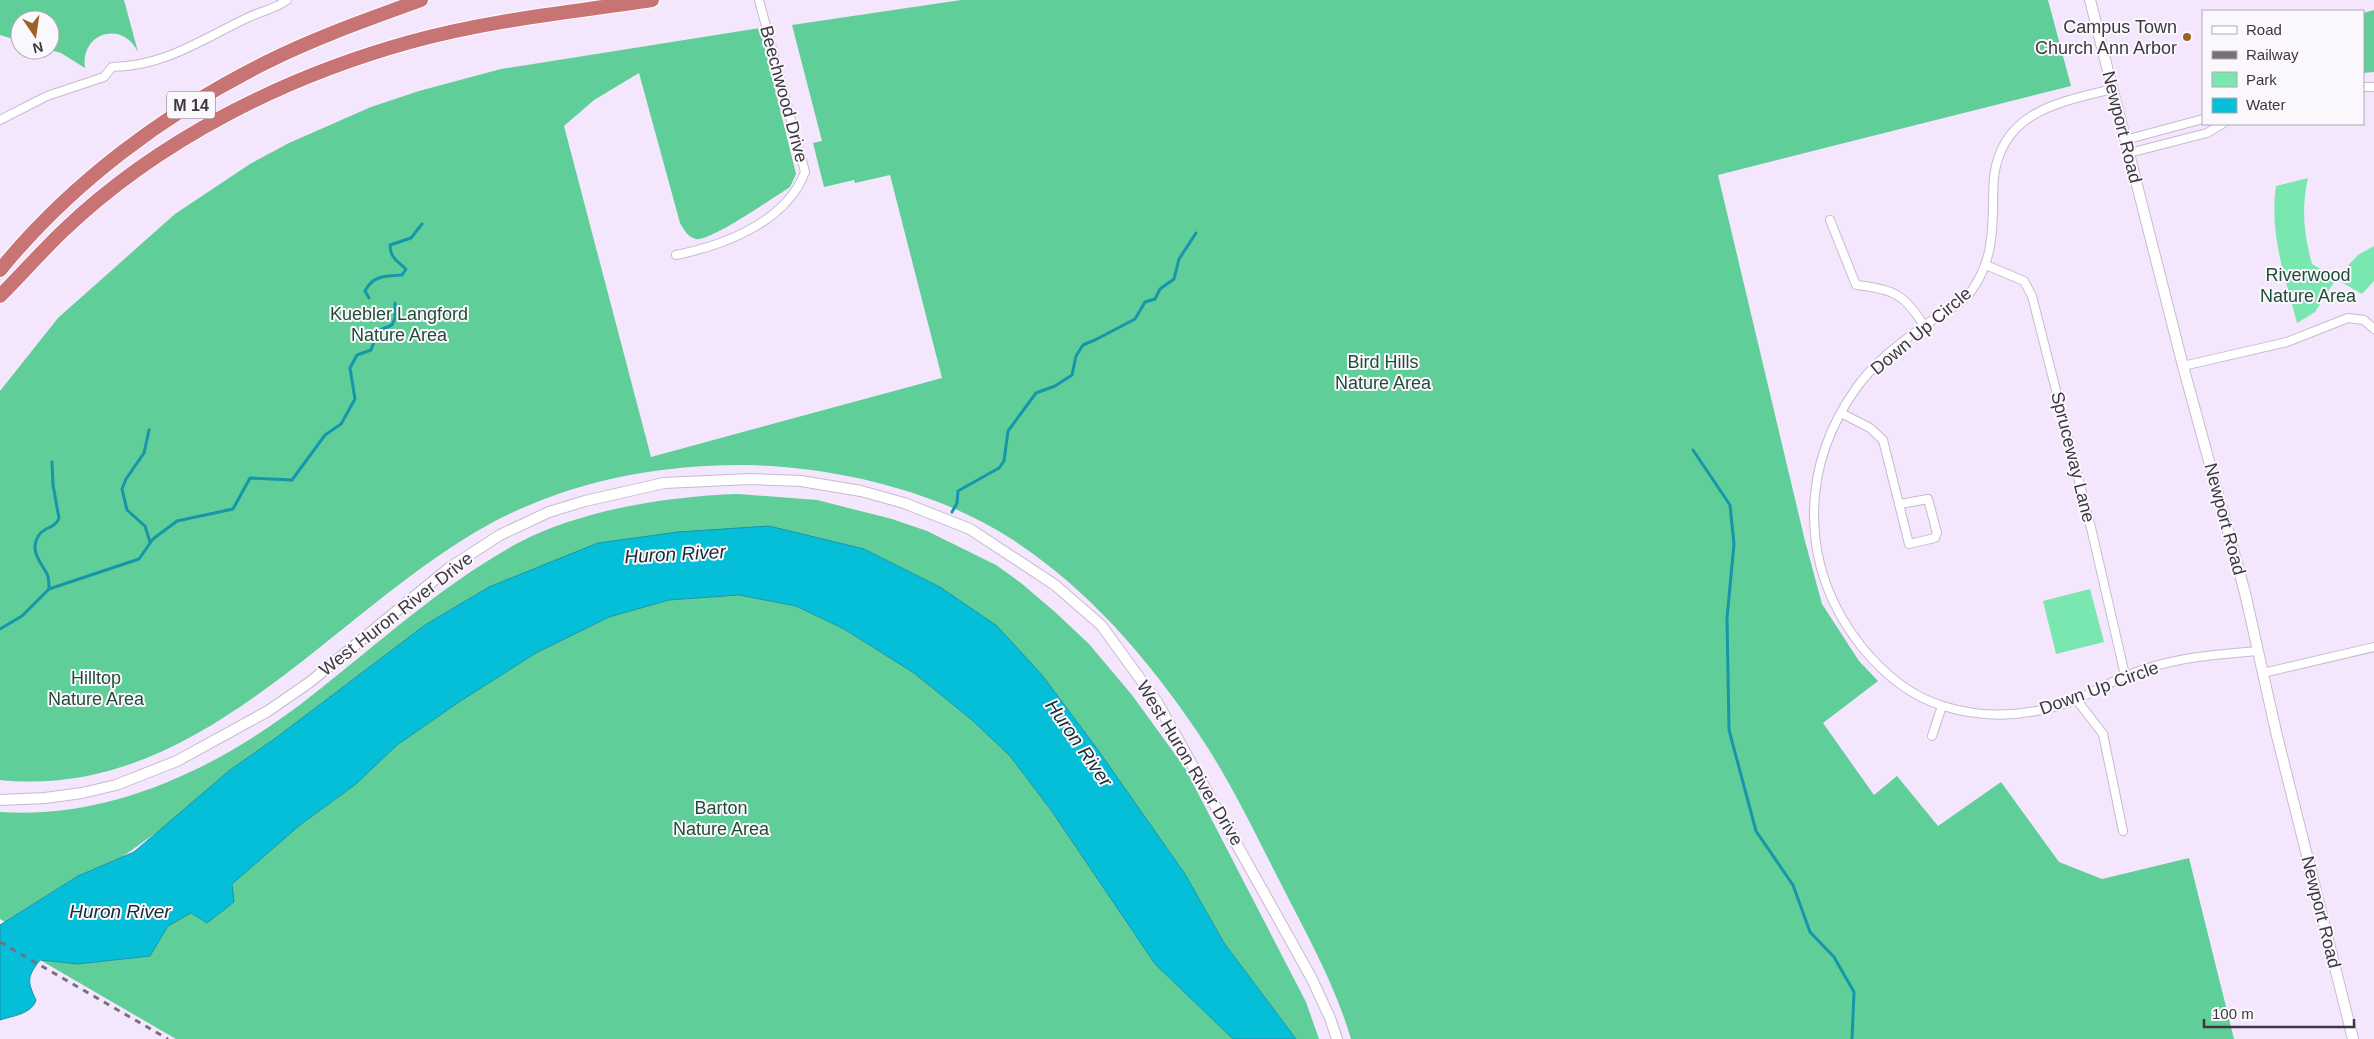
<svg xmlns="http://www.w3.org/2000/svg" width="2374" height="1039" font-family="Arial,sans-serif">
	<rect width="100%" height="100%" fill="#f4e6fc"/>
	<!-- green -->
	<g fill="#7be7b0">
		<path d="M2308,178C2301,209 2304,234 2312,264L2336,278L2358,255L2374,246V281L2362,294L2336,279L2315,312L2297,323C2285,277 2269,233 2276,186Z"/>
		<polygon points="2090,589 2104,642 2056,654 2043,601"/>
	</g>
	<!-- forest -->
	<g fill="#60ce98">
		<path d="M0,0H124L138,52C123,20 80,32 85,68L61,53L50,50V20H20V41L0,35Z"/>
		<path d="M961,0H2048L2071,86L1718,175L1805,541L1822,604L1859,661L1878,681L1823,723L1874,795L1897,776L1938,826L2001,782L2059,862L2102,879L2189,858L2234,1039H1351C1334,981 1303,928 1276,874C1251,825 1227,775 1196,730C1147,657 1085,586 1010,538C935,490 834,467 746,465C660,464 572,481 495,521C334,607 203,801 0,780V391L58,318L175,214L250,164L289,143L371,107L419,91L501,69L760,28L796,174L790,187C774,197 710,242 696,239C688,237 684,230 680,223L639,73L594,100L564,126L651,457L942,378L890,175L855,183L854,180L824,187L813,143L822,141L792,25Z"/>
		<polygon points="2374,10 2374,72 2363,73 2363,13"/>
		<path d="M738,494L817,500L892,519L927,531L996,565L1021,583L1055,612L1089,644L1132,695L1185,768L1306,1002L1319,1039H1296L1224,943L1185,874L1098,750L1042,675L940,587L864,549L769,526L489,587L425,625L277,737L230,770L171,822L122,857L78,876L5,922L0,919V812C115,820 226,764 315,693C380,642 444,583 518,543C580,510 669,496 738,494Z"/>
		<polygon points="739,595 796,606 844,629 914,673 972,720 1010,756 1051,810 1155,964 1233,1039 176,1039 40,960 78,964 150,956 168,926 191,913 207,923 234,902 231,884 300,825 356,784 397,745 459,702 536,653 609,617 669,600"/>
	</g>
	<!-- water -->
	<path fill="#05bed8" stroke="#1696aa" d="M769,526L864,549L940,587L997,626L1042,675L1098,750L1185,874L1224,943L1296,1039H1233L1155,964L1051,810L1010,756L972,720L914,673L844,629L796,606L739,595L669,600L609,617L536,653L459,702L397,745L356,784L300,825L232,884L234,902L207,923L191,913L168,926L150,956L78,964L40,960C27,977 27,981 36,1000C32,1014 12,1016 0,1020V925L78,876L134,852L230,770L277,737L425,625L489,587L598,543L678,532Z"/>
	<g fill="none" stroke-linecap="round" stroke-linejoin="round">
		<!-- stream -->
		<g stroke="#1696aa" stroke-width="3">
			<path d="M369,298L365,291C373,275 386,276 402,275L406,269C397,261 390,257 390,245L411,238L422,224"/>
			<polyline points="149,430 144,453 126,479 122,489 127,510 145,526 150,542"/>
			<polyline points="1693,450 1730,505 1734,544 1727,618 1729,730 1756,831 1793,885 1810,932 1834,957 1854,992 1852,1039"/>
			<polyline points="952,512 957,503 958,491 999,468 1004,461 1008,431 1036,393 1055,386 1072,375 1076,356 1083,345 1097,339 1135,319 1145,302 1155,299 1160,289 1174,279 1179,259 1196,233"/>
			<path d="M49,589C49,584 49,578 47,574C40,561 29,550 39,535C45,526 55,529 59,518L53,485L52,462"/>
			<polyline points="0,629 22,616 49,589 139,559 153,539 177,521 233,509 250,478 292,480 325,435 341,424 355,399 350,368 357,355 371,350 378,331 392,325 395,318 395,303"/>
		</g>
		<defs>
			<g id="minor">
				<polyline points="2363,87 2374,87"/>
				<path d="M2113,89C2060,102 2002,111 1994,177C1993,188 1993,200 1993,211C1992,239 1990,263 1974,287C1964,304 1941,314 1925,325C1900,343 1875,362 1857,387C1799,468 1799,567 1861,646C1882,672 1910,696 1943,706C1988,720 2034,716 2077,699C2100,689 2121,676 2145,669C2181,657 2220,654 2257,651"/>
				<path d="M0,120L47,96L104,77L112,67C164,66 199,41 245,19C258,12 276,9 287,0"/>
				<polyline points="2125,140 2203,119"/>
				<polyline points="2129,153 2207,133 2222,124"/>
				<path d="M1830,220L1856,285C1893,289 1905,294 1924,326"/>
				<path d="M676,255C725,245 786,222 805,172L759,0"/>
				<polyline points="1986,265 2024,281 2032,296 2092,532 2125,675"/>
				<polyline points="2183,366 2287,342 2348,318 2364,320 2374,329"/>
				<polyline points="1841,413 1870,428 1883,440 1909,544 1935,538 1937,533 1928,499 1900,504"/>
				<polyline points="2263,673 2374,647"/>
				<polyline points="2076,699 2103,734 2123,831"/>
				<polyline points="1932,736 1942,706"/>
			</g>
			<g id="tertiary">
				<polyline points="2090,0 2183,366 2245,593 2277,736 2353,1039"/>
				<polyline points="0,800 45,798 82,793 116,785 177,761 268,711 310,682 449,568 500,535 549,512 585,501 664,483 750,479 801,481 861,491 904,503 970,529 1055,585 1101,625 1157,702 1311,977 1330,1018 1337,1039"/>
			</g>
			<g id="motorway">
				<path d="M0,270C71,183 166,112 267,62C317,37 369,19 421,0"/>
				<path d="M0,296C21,275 41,252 63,231C158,140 284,77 410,42C489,20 572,12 652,0"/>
			</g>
		</defs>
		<!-- minor casing -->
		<use href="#minor" stroke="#c8bacf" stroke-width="10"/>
		<!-- tertiary casing -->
		<use href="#tertiary" stroke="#c8bacf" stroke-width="12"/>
		<!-- motorway casing -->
		<use href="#motorway" stroke="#fff" stroke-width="16"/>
		<!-- minor -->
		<use href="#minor" stroke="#fff" stroke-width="8"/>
		<!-- tertiary -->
		<use href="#tertiary" stroke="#fff" stroke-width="10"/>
		<!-- motorway -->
		<use href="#motorway" stroke="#c87474" stroke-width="14"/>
		<!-- rail -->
		<polyline stroke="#776f7c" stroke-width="3" stroke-dasharray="6 6" stroke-linecap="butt" points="0,942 168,1039"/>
	</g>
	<!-- markers -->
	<circle fill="#9e6125" stroke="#fbf8fd" stroke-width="2" cx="2187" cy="37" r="5"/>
	<g text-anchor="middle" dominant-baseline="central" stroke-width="4" stroke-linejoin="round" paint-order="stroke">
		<!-- shield labels -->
		<rect fill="#fbf8fd" stroke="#767279" stroke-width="1" x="167" y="91.5" width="48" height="27" rx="4"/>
		<g font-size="16" font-weight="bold" fill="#3d3840">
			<text x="191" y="105">M 14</text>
		</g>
		<!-- poi labels -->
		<g font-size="18" fill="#3d3840" stroke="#fbf8fd" text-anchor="end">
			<text x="2177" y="27">Campus Town<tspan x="2177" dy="21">Church Ann Arbor</tspan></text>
		</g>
		<!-- street labels -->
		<g font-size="18" fill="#3d3840" stroke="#fbf8fd">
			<text transform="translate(784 94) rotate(75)">Beechwood Drive</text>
			<text transform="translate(2122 127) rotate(76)">Newport Road</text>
			<text transform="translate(1921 331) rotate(-40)">Down Up Circle</text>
			<text transform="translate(2073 457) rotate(76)">Spruceway Lane</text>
			<text transform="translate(2225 519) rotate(75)">Newport Road</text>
			<text transform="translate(396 614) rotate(-38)">West Huron River Drive</text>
			<text transform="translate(2099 688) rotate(-20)">Down Up Circle</text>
			<text transform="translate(1190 763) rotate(59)">West Huron River Drive</text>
			<text transform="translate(2321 912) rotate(76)">Newport Road</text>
		</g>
		<!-- park labels -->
		<g font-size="18" fill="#204d37" stroke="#fbf8fd">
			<text x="2308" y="275">Riverwood<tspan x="2308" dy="21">Nature Area</tspan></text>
			<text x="399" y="314">Kuebler Langford<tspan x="399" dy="21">Nature Area</tspan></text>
			<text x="1383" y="362">Bird Hills<tspan x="1383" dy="21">Nature Area</tspan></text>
			<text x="96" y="678">Hilltop<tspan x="96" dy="21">Nature Area</tspan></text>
			<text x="721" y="808">Barton<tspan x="721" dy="21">Nature Area</tspan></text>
		</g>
		<!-- water labels -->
		<g font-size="19" font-style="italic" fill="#162e33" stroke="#fbf8fd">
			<text transform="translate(675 554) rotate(-3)">Huron River</text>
			<text transform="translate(1079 743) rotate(55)">Huron River</text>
			<text x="120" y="911">Huron River</text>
		</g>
	</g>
	<!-- legend -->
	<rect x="2202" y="10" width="162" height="115" fill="#fbf8fd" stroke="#afabb1"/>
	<rect x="2212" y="26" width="25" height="8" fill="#ffffff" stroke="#afabb1"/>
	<text x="2246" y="35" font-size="15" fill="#3d3840">Road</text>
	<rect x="2212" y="51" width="25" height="8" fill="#776f7c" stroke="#afabb1"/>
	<text x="2246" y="60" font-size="15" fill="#3d3840">Railway</text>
	<rect x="2212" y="72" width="25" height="15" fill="#7be7b0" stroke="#afabb1"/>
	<text x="2246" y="85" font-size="15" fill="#3d3840">Park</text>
	<rect x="2212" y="98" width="25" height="15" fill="#05bed8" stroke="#afabb1"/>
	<text x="2246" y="110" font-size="15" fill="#3d3840">Water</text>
	<!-- north arrow -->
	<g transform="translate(35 35) rotate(167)"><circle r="24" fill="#fbf8fd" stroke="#afabb1"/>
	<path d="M0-4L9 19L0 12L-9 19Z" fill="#9e6125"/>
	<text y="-8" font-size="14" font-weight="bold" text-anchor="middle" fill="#3d3840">N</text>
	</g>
	<!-- scale -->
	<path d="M2204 1019v8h150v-8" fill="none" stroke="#3d3840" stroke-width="2.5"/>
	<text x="2212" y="1019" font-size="15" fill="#3d3840" stroke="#fbf8fd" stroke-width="4" paint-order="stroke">100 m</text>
</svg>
